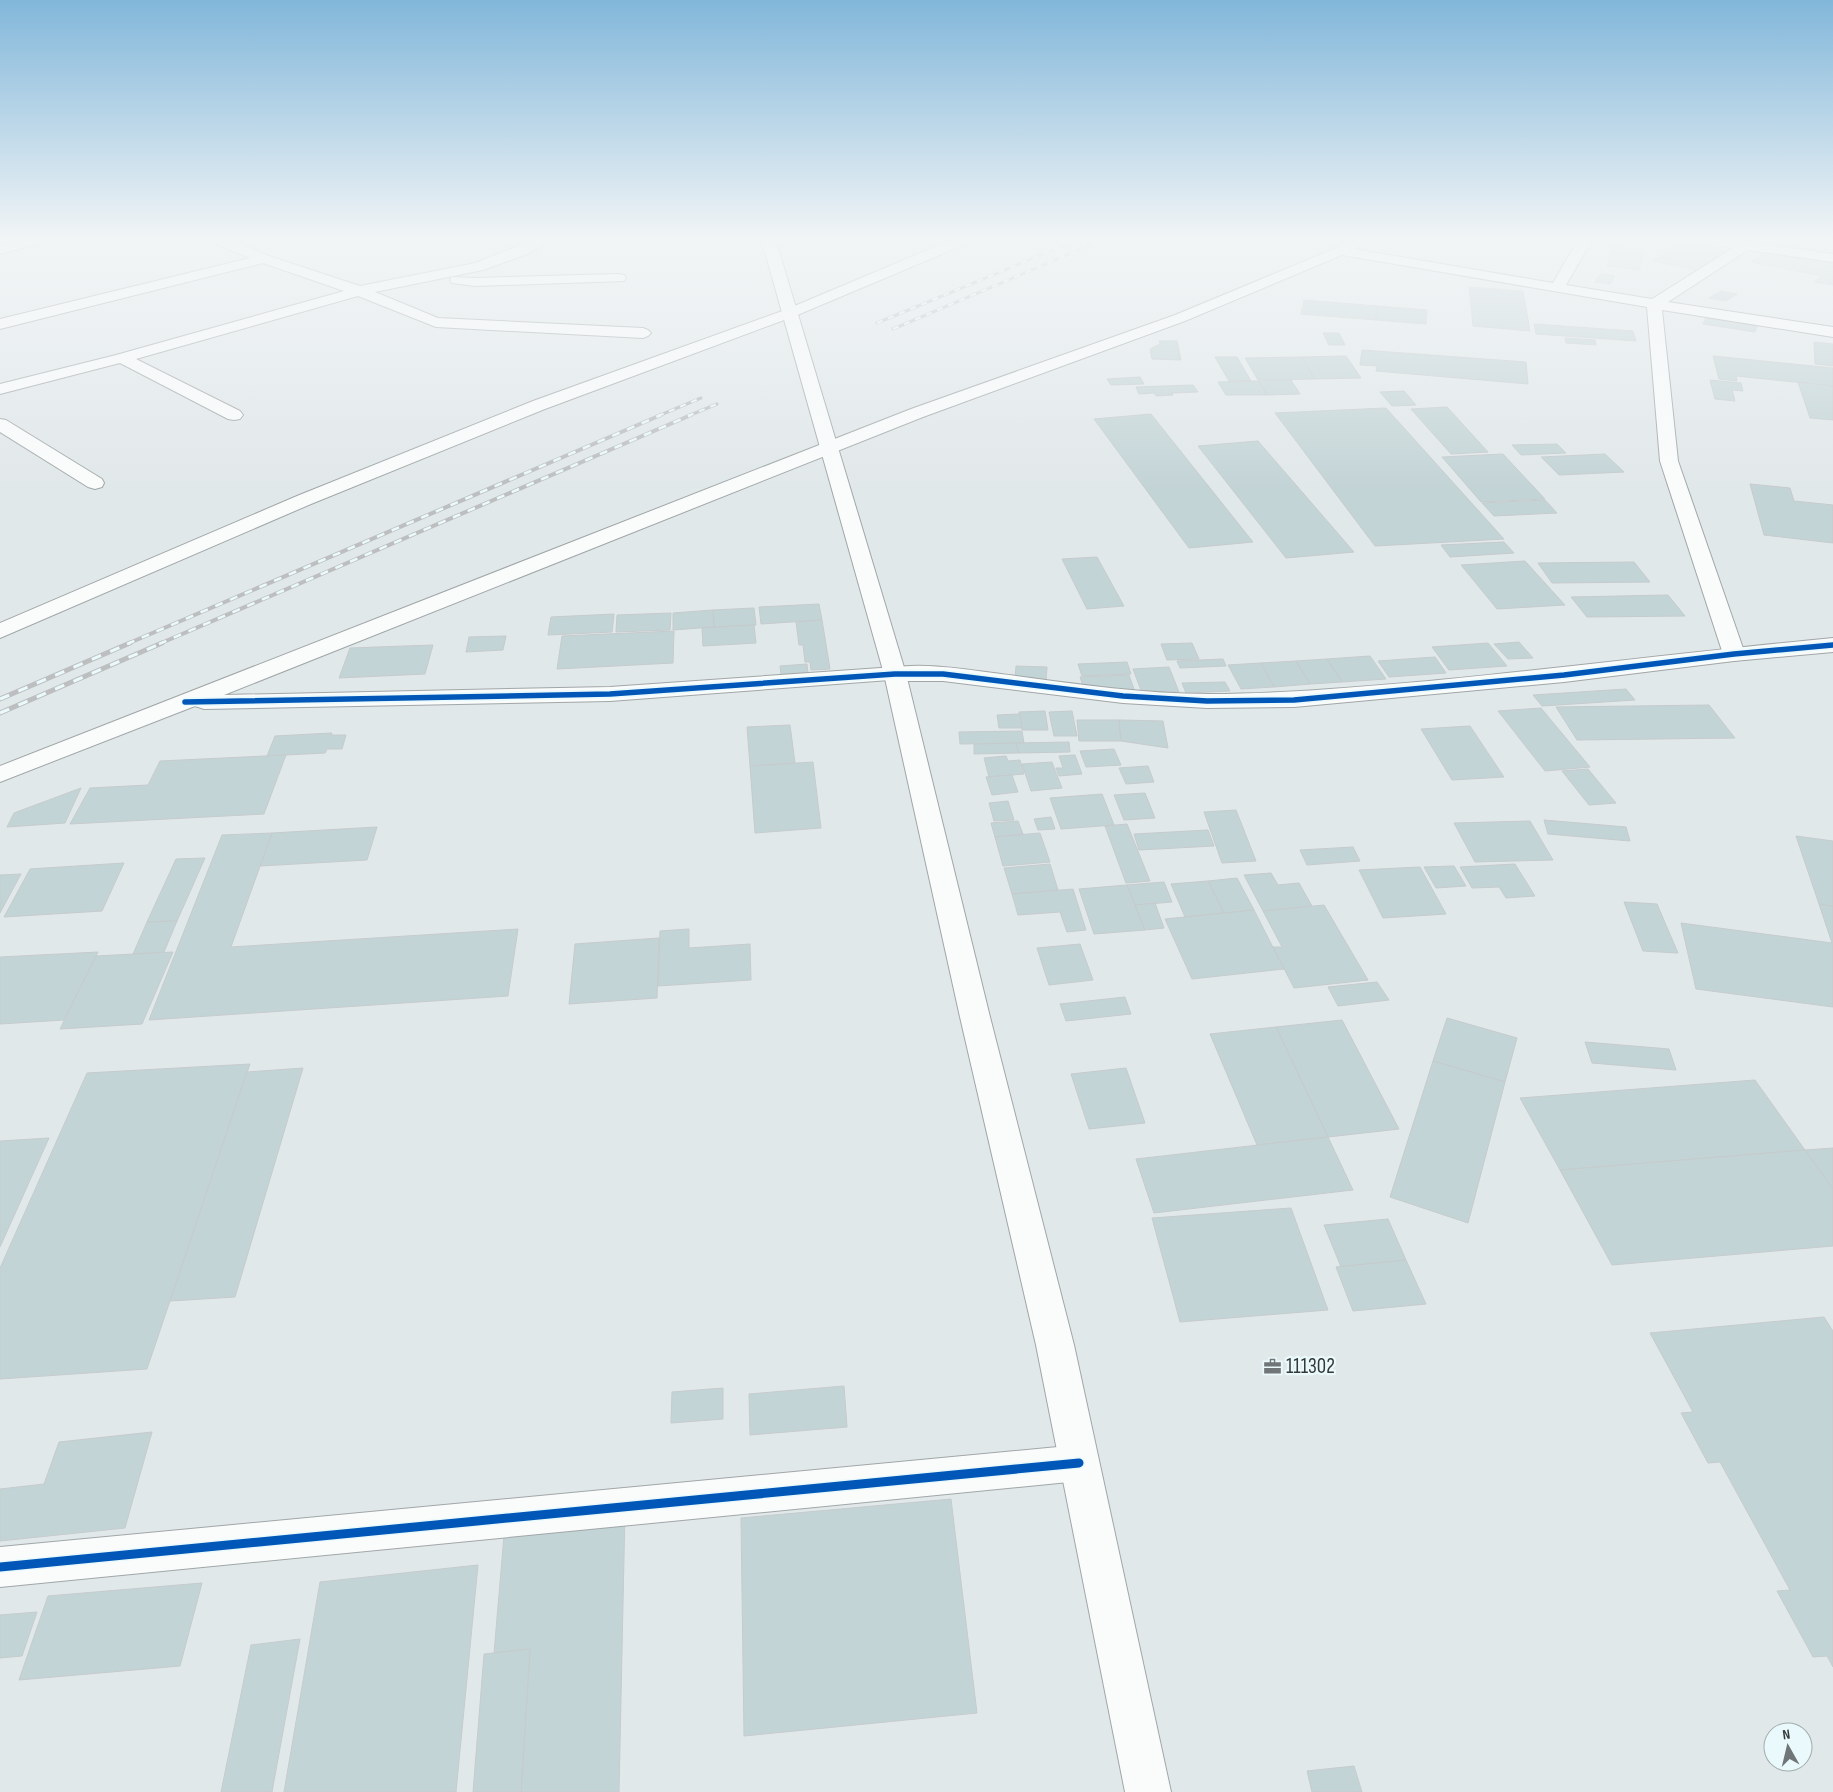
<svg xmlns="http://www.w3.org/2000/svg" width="1833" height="1792" font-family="'Sofia Sans Condensed',sans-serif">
	<rect width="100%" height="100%" fill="#e1e8ea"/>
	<!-- building -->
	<g fill="#c3d4d6" stroke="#c6cbcd">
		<polygon points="1682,243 1728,252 1700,271 1653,261"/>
		<polygon points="1613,247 1644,250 1639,270 1607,266"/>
		<polygon points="1764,253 1833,262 1833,266 1822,276 1751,262"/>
		<polygon points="1833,266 1833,285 1814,282 1822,276"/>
		<polygon points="1600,274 1615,276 1610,284 1595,282"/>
		<polygon points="1469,287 1523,291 1530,331 1473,326"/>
		<polygon points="1721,291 1737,294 1726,301 1709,298"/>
		<polygon points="1304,300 1377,306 1376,320 1301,314"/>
		<polygon points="1377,306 1427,310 1426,324 1376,320"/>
		<polygon points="1706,318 1757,326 1755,332 1703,324"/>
		<polygon points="1534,324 1633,331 1636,341 1536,334"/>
		<polygon points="1323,333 1339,333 1345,345 1329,345"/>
		<polygon points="1565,338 1595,340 1596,345 1566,343"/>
		<polygon points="1159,341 1177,341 1181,360 1152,359 1150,349 1160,344"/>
		<polygon points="1814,342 1833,344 1833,366 1815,364"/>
		<polygon points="1362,350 1526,362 1528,384 1376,371 1377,366 1360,365"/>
		<polygon points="1346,356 1361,378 1315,379 1301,357"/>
		<polygon points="1713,356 1833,368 1833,386 1736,376 1737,381 1719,379"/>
		<polygon points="1215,357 1237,357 1251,381 1229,381"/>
		<polygon points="1301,357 1315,379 1258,380 1245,358"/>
		<polygon points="1140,377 1144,384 1111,385 1107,379"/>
		<polygon points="1291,380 1300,394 1267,395 1259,381"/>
		<polygon points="1710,380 1741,383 1743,391 1732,390 1735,401 1715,399"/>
		<polygon points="1259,381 1267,395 1226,395 1218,382"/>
		<polygon points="1798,382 1833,386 1833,420 1810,418"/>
		<polygon points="1193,385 1198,392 1172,393 1173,395 1156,396 1154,393 1139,394 1136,387"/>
		<polygon points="1404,391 1416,405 1392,406 1380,392"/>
		<polygon points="1447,407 1488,452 1451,454 1411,409"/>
		<polygon points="1386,408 1504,539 1375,546 1275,413"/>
		<polygon points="1151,414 1253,542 1189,548 1094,419"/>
		<polygon points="1258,441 1354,552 1286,558 1198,446"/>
		<polygon points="1557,444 1566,453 1521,455 1512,445"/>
		<polygon points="1503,454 1545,499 1481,502 1442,457"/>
		<polygon points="1605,454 1624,472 1559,475 1541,457"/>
		<polygon points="1750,484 1790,488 1794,501 1833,505 1833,543 1764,535"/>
		<polygon points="1545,500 1557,513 1494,516 1482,503"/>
		<polygon points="1504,542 1514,553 1450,557 1441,545"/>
		<polygon points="1097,557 1124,606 1087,609 1062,559"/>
		<polygon points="1525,561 1565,605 1497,609 1461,565"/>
		<polygon points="1634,562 1650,582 1552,583 1538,563"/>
		<polygon points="1668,595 1685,616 1587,617 1571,597"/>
		<polygon points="819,604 822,620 761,624 759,607"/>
		<polygon points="754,608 756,625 714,627 713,610"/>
		<polygon points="713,610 714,627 673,630 673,613"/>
		<polygon points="671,613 670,630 616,632 617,615"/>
		<polygon points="614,614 612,632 548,635 551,617"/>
		<polygon points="822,620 830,669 811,670 810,662 805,662 803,645 799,645 796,622"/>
		<polygon points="754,625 756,643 703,646 702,628"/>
		<polygon points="674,631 673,663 557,669 562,636"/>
		<polygon points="506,636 503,650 466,652 469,637"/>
		<polygon points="1519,642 1533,658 1508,659 1494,644"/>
		<polygon points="1192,643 1199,659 1167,660 1161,644"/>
		<polygon points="1488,643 1507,666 1449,670 1432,647"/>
		<polygon points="433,645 425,674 339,678 350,648"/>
		<polygon points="1370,656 1386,679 1342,682 1327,659"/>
		<polygon points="1435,657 1446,673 1389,677 1378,661"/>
		<polygon points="1223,659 1226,666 1180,668 1177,661"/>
		<polygon points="1327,659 1342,682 1310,684 1296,661"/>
		<polygon points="1296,661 1310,684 1274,687 1261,663"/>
		<polygon points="1127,662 1131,674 1082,676 1078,664"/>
		<polygon points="1261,663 1274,687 1241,689 1228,665"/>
		<polygon points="807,664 808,674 781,675 780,666"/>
		<polygon points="1016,666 1047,667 1046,680 1015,678"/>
		<polygon points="1169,667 1179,692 1142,693 1133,669"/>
		<polygon points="1129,675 1135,692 1084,689 1080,677"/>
		<polygon points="1225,682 1230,691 1186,693 1182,683"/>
		<polygon points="1626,689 1635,700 1542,706 1533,695"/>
		<polygon points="1709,705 1735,738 1577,740 1556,707"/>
		<polygon points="1541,708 1590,767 1545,771 1498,711"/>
		<polygon points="1045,711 1048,730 1022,730 1019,712"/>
		<polygon points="1072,711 1077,736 1054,736 1049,712"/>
		<polygon points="1020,714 1022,728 999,728 997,715"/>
		<polygon points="1077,720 1119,720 1121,741 1079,741"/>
		<polygon points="1119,720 1163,721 1168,748 1121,741"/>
		<polygon points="790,725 795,763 750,766 747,727"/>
		<polygon points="1470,726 1504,777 1452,780 1421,729"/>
		<polygon points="1022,731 1024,743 960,744 959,732"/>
		<polygon points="332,733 331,735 346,735 342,749 327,749 325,753 267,756 275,736"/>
		<polygon points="1069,742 1070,752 1018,753 1016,743"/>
		<polygon points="1016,743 1018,753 974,754 974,744"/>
		<polygon points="1114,749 1121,765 1086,767 1080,751"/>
		<polygon points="286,755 264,814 70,824 90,788 148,785 160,761"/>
		<polygon points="1075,755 1082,774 1059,776 1056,768 1063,768 1059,756"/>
		<polygon points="1006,756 1008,761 1020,760 1024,774 989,777 984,758"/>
		<polygon points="813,762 821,828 755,833 750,766"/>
		<polygon points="1052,762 1062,788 1031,791 1022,764"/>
		<polygon points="1148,766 1154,782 1126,784 1119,768"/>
		<polygon points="1588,769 1616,803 1589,805 1562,771"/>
		<polygon points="1012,775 1018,792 992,795 986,777"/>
		<polygon points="81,788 65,823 7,827 14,813"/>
		<polygon points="1145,793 1155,818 1124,820 1114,795"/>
		<polygon points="1102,794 1114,825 1061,829 1050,798"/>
		<polygon points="1008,801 1014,820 994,821 989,803"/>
		<polygon points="1236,810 1256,861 1222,863 1204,812"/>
		<polygon points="1051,817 1055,829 1038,830 1034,819"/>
		<polygon points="1544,820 1626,827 1630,841 1548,834"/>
		<polygon points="1018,821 1023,834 995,837 991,823"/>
		<polygon points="1530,821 1553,860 1475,862 1454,823"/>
		<polygon points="1127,824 1150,881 1126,883 1105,826"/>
		<polygon points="377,827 367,860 260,866 272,833"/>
		<polygon points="1208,830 1214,846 1139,850 1134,834"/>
		<polygon points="272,833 231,947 518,929 508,996 149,1020 222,835"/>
		<polygon points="1040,833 1050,862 1003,866 995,837"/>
		<polygon points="1796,836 1833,841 1833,906 1819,904"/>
		<polygon points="1353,847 1360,861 1307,865 1300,850"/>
		<polygon points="205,858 177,921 147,922 176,859"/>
		<polygon points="124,863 102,911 4,917 30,869"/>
		<polygon points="1050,864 1058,890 1012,894 1004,868"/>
		<polygon points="1515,864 1535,896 1506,898 1499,887 1472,888 1460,867"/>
		<polygon points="1454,866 1466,886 1436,888 1424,867"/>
		<polygon points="1420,867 1446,914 1383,918 1359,870"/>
		<polygon points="1271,873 1278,885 1299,883 1312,906 1263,911 1244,875"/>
		<polygon points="21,874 0,913 0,875"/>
		<polygon points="1237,878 1254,910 1224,913 1208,881"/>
		<polygon points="1208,881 1224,913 1185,917 1171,884"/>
		<polygon points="1164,882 1172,902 1135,905 1127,885"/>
		<polygon points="1127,885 1145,930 1094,934 1079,889"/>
		<polygon points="1073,889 1086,930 1067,932 1060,912 1018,915 1012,894"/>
		<polygon points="1624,902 1657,904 1678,953 1643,951"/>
		<polygon points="1155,903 1164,928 1145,930 1135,905"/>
		<polygon points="1819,904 1833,906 1833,1007 1696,989 1681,923 1832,943"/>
		<polygon points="1324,905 1368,980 1294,988 1273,947 1282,947 1263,911"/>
		<polygon points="1254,910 1284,969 1192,979 1165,919"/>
		<polygon points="177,921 164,952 133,954 147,922"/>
		<polygon points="689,929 689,948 750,944 751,980 658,986 660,931"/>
		<polygon points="659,938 657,998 569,1004 575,944"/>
		<polygon points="1080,944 1093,980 1049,985 1037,948"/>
		<polygon points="98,952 64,1020 0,1024 0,957"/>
		<polygon points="173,952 142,1024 60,1029 96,956"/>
		<polygon points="1377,982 1389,1000 1338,1006 1328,987"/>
		<polygon points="1125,997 1131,1014 1066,1021 1060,1004"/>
		<polygon points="1447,1018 1517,1038 1505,1082 1433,1061"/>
		<polygon points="1342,1020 1399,1129 1328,1137 1276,1027"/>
		<polygon points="1276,1027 1328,1137 1257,1145 1210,1034"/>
		<polygon points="1585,1042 1669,1049 1676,1070 1592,1063"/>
		<polygon points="1433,1061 1505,1082 1468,1223 1390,1197"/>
		<polygon points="250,1064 147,1369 0,1379 0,1268 87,1073"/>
		<polygon points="303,1068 235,1297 170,1301 247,1072"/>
		<polygon points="1126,1068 1145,1123 1089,1129 1071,1074"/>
		<polygon points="1755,1080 1805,1150 1560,1170 1520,1098"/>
		<polygon points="1328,1137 1353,1190 1154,1213 1136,1159"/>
		<polygon points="49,1138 0,1247 0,1141"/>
		<polygon points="1833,1148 1833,1189 1805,1150"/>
		<polygon points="1805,1150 1833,1189 1833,1246 1612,1265 1560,1170"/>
		<polygon points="1291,1208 1328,1310 1180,1322 1152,1218"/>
		<polygon points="1388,1219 1406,1260 1341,1267 1324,1225"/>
		<polygon points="1406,1260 1426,1304 1353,1311 1336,1267"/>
		<polygon points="1824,1317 1833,1331 1833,1667 1827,1656 1813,1657 1777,1591 1790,1590 1720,1462 1708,1463 1681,1413 1693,1412 1650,1333"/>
		<polygon points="844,1386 847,1427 750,1435 749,1394"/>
		<polygon points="723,1388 723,1419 671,1423 672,1392"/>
		<polygon points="152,1432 125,1528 0,1541 0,1489 44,1484 59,1442"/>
		<polygon points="951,1499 977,1713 744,1736 741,1518"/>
		<polygon points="625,1511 619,1792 521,1792 530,1649 494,1653 505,1524"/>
		<polygon points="478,1565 456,1792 284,1792 320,1582"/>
		<polygon points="202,1583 180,1666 19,1680 48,1596"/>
		<polygon points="37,1612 22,1656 0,1658 0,1615"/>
		<polygon points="300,1639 272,1792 221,1792 251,1645"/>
		<polygon points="530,1649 521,1792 473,1792 484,1654"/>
		<polygon points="1354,1766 1362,1792 1312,1792 1307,1771"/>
	</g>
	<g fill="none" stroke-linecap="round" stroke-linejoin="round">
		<defs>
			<g id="street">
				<polygon points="208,238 226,238 269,256 360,286 475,263 538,238 556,238 527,254 483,270 375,292 438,318 643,328 648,330 651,333 648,336 643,338 436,327 358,296 136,359 240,411 243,415 240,419 234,420 228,419 120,363 0,394 0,384 116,355 344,291 263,263 0,329 0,319 250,258 209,241"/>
				<polygon points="956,238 974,238 973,241 795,316 545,409 311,504 0,638 0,623 297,496 533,401 785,310"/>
				<polygon points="1354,238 1370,238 1354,249 1553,283 1579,238 1593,238 1566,285 1652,299 1733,248 1688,242 1682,238 1720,238 1833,254 1833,262 1748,250 1668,302 1833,327 1833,337 1662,310 1678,461 1745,654 1742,659 1734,661 1726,659 1723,654 1660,461 1647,307 1342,255 1185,321 923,417 224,695 610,687 895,667 903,669 906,674 903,679 610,701 204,709 195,706 0,782 0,766 911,409 1175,315 1336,248"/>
				<polygon points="619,274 624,275 626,278 624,281 475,286 452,283 450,280 452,277 475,278"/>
				<polygon points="0,419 6,420 102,479 104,483 102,487 95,489 88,487 0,432"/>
				<polygon points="1079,1445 1093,1451 1099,1463 1093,1475 1079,1481 0,1587 0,1547"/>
			</g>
			<path id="secondary" d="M1833,638V652L1734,661L1564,682L1294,707L1207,708L1123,703L943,681H895L887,679L884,674L887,669C920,661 967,670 1001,674C1070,683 1140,694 1210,694C1284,694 1356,687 1429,681C1564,668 1698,651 1833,638Z"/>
			<g id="highway">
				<polygon points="28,238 50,238 49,241 0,254 0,246"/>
				<polygon points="761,238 775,238 906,674 990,1017 1074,1345 1171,1792 1125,1792 1036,1345 960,1017 884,674"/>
			</g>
		</defs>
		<!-- street casing -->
		<use href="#street" stroke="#a1a6a7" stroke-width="2"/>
		<!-- secondary casing -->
		<use href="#secondary" stroke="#a1a6a7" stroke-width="2"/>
		<!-- highway casing -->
		<use href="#highway" stroke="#a1a6a7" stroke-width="2"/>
		<!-- street -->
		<use href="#street" fill="#fafcfc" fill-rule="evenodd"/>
		<!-- secondary -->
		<use href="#secondary" fill="#fafcfc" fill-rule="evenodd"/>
		<!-- highway -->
		<use href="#highway" fill="#fafcfc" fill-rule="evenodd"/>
		<defs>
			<g id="rail-far2">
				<polyline points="877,323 1082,238"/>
				<polyline points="893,329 1107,238"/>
				<polyline points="658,416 701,398"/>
				<polyline points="688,416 717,404"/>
			</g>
			<g id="rail-far1">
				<polyline points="127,644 661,415"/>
				<polyline points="159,644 691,415"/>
			</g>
			<g id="rail">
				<polyline points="0,699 130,643"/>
				<polyline points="0,713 162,643"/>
			</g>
		</defs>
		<!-- rail-far2 casing -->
		<use href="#rail-far2" stroke="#bcbebf" stroke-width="3"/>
		<!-- rail-far1 casing -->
		<use href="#rail-far1" stroke="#bcbebf" stroke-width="4"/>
		<!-- rail casing -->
		<use href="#rail" stroke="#bcbebf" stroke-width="5"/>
		<!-- rail-far2 -->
		<use href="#rail-far2" stroke="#eaf9fb" stroke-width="2" stroke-dasharray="6" stroke-linecap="butt"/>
		<!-- rail-far1 -->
		<use href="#rail-far1" stroke="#eaf9fb" stroke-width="2.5" stroke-dasharray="8" stroke-linecap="butt"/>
		<!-- rail -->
		<use href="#rail" stroke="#eaf9fb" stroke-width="3" stroke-dasharray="10" stroke-linecap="butt"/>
		<defs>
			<polyline id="cycleway-far1" points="185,702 610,694 895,674 943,674 1123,696 1207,701 1294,700 1564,675 1734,654 1833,645"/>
			<polyline id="cycleway" points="0,1567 1079,1463"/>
		</defs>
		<!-- cycleway-far1 casing -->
		<use href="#cycleway-far1" stroke="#eaf9fb" stroke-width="9"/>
		<!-- cycleway casing -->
		<use href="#cycleway" stroke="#eaf9fb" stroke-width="12"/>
		<!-- cycleway-far1 -->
		<use href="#cycleway-far1" stroke="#0057b8" stroke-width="5.5"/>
		<!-- cycleway -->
		<use href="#cycleway" stroke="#0057b8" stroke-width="9"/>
	</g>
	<!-- sky -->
	<linearGradient id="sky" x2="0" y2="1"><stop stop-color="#82b7da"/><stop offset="0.49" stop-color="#f2f5f6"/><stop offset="1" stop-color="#f2f5f6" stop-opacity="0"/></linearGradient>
	<rect width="1833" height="489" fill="url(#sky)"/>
	<!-- icons -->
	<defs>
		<symbol id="office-bare" viewBox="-9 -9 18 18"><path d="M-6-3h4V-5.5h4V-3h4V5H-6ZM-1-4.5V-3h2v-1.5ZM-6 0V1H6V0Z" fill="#707677" stroke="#eaf9fb" stroke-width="2.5" paint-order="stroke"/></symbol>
	</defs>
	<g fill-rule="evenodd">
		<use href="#office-bare" x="1260" y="1354" width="25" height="25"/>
	</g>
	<g text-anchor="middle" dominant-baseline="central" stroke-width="4.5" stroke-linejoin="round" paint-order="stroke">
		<!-- near-poi labels -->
		<g font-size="21" fill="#333839" stroke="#eaf9fb" text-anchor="start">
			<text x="1286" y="1366">111302</text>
		</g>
	</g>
	<!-- north arrow -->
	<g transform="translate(1788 1747) rotate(352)"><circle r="24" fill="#eaf9fb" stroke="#a1acad"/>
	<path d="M0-4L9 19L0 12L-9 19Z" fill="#707677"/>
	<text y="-8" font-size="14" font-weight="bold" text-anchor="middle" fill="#333839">N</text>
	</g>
</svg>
